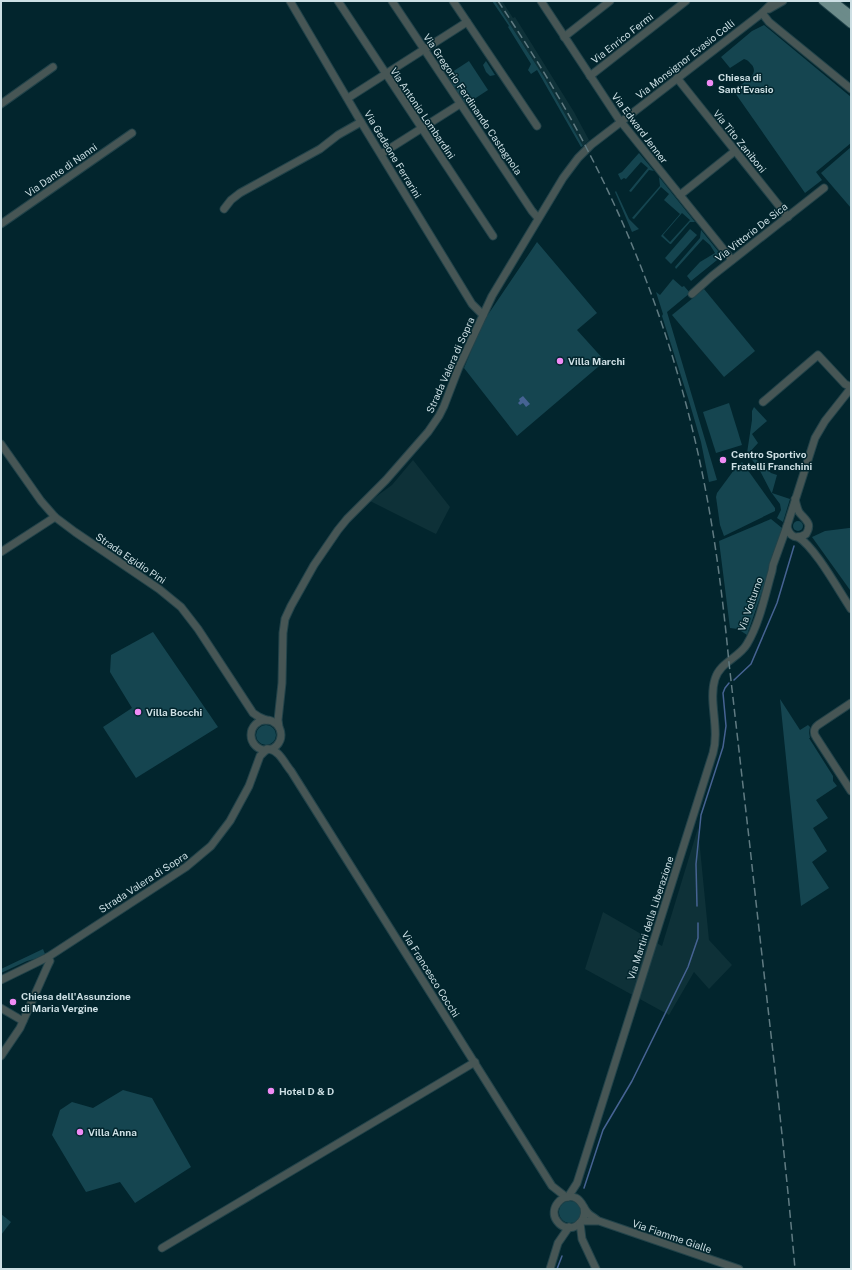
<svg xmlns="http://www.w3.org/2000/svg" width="852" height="1270" font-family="'Public Sans',sans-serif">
	<rect width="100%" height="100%" fill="#02252d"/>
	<!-- built -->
	<g fill="#0e3138">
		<polygon points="495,1 502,1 513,18 515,17 574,112 589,140 583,146 544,77"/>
		<polygon points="413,460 450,507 436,534 370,501 392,485"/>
		<polygon points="698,828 709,940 732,965 709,989 694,972 669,1015 585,969 603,912 662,946"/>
	</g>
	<!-- green -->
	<g fill="#154550" fill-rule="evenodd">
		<polygon points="492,1 495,1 544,77 583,146 581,147 537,70 531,74 528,70 531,64 508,27 509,26"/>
		<path d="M764,25L851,97V143L816,172L822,180L805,193L733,90C741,84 760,76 752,65C749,62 748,60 744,59L730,68L721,57L752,31Z"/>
		<polygon points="469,61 488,90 465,105 446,76"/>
		<polygon points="486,61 495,75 490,76 486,72 483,65"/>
		<polygon points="851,147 851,208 821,173"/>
		<polygon points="639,153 654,171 649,170 631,192 629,191 648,168 641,162 626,179 624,178 621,180 618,174 622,172"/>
		<path d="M659,177L695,222H690L671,244H670L661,236L680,214L664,200L669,194L661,187L634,219L632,218L660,186ZM682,213L690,220L670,242L663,235Z"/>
		<polygon points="616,191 629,219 639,229 632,232 615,192"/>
		<polygon points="690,229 697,235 671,264 665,258"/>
		<polygon points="701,230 722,256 691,281 687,276 700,262 715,253 710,245 703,239 676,269 675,267 700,238"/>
		<polygon points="537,242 597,313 577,330 605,361 517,436 464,368 483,322"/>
		<polygon points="673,279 682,287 684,286 690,293 667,312 717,480 709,482 701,442 689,401 662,316 663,314 656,292 660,295"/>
		<polygon points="704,289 755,351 724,377 672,315"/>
		<polygon points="729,403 742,445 716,453 703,412"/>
		<polygon points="754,407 767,421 752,434 758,443 749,453 771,473 777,475 772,493 790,499 783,522 777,518 781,510 780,504 771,492 759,469 747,453 752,420 752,411"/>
		<polygon points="742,462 775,508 775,511 724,536 720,525 716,497 717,493 734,470"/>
		<polygon points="771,519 782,528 781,537 747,635 738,629 730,628 719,541"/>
		<circle cx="798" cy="526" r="5"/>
		<polygon points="849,528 851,528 851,589 850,590 812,537 825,531"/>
		<polygon points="153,632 218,727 136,778 103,727 132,708 110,672 111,655"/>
		<polygon points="780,699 800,730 808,725 810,727 809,732 810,738 809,738 833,776 833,781 837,786 816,800 828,818 813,828 827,851 812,862 829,888 801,906"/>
		<circle cx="266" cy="735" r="10"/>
		<polygon points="43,949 45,954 38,958 27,961 1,973 1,969"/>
		<polygon points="123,1090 152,1098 191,1167 135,1203 120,1182 86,1192 52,1135 60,1110 72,1102 93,1108"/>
		<circle cx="570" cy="1212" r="11"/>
		<polygon points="1,1214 11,1222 1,1235"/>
	</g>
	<!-- water -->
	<polygon fill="#466393" points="523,396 530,404 526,407 523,403 520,405 518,403 520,401 519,399"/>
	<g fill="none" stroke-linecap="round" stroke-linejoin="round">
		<!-- stream -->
		<g stroke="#466393" stroke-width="1.5">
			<polyline points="734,680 751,664 777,603 794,546"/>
			<polyline points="697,906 696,864 701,815 723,747 726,726 723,693 725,688 729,683"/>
			<polyline points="584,1188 603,1130 632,1081 688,967 698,938 698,923"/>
			<polyline points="557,1269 562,1256"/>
		</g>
		<defs>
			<g id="minor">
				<polyline points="290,1 361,122 472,304 483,315"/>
				<polyline points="338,1 493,236"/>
				<polyline points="392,1 532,211 538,218"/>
				<polyline points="453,1 537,126"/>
				<polyline points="541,1 618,118 732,260"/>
				<polyline points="769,9 783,1"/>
				<polyline points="762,13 769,22 851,89"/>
				<polyline points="564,37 610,1"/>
				<polyline points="590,76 686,1"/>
				<polyline points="677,78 788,217"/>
				<polyline points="348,98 467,22"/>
				<polyline points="1,104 53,67"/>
				<polyline points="381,154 460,104"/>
				<polyline points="680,195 735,151"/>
				<polyline points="224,209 231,200 240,193 320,149 338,135 361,122"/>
				<polyline points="1,224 132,133"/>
				<polyline points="692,294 712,276 824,188"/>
				<polyline points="763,402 818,355 845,384 851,387"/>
				<polyline points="1,444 41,501 55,517 75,532 159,589 181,607 198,629 253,713 259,717 266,720"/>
				<path d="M795,499C796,503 797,508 799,512C805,520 813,523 806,534C797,540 789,537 787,526L815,438L825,421L851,388"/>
				<path d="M798,537C815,547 839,591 851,609"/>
				<polyline points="1,552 55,517"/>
				<path d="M851,703L818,725C814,728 813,733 816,737L851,791"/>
				<circle cx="266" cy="735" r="15"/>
				<polyline points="279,727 278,720 282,683 283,633 285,619 291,606 314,565 338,530 347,519 386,480 428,432 439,416 444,406 459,367 492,296 563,178 578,158 591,145 762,13 774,1"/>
				<path d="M269,749C280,751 284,763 291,771L552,1186L566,1197"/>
				<polyline points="1,980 48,957 186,867 211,846 230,821 249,786 260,756 267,749"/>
				<polyline points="1,1008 23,1021"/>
				<polyline points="1,1056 20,1028 48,965 50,961 48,957"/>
				<path d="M568,1197L577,1183L713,753C720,728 708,701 715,679C720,662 739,658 747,644C760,622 765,595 772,571L773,565L787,526"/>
				<path d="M584,1207C588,1224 568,1236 557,1221C548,1209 562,1192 576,1198C582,1201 583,1207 587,1212C590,1216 594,1217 597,1220"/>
				<polyline points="582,1221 599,1221 739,1269"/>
				<polyline points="580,1223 582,1239 596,1269"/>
				<polyline points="162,1248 475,1062"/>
				<polyline points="550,1269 558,1243 569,1227"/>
			</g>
			<g id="major">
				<polyline points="823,1 851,24"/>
				<polyline points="833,1 851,15"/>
			</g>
		</defs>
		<!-- minor casing -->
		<use href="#minor" stroke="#22434a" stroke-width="9"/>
		<!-- major casing -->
		<use href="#major" stroke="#22434a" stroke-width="10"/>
		<!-- minor -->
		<use href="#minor" stroke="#475655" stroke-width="7"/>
		<!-- major -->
		<use href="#major" stroke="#6c8b8a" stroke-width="8"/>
		<!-- rail -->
		<path stroke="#607b82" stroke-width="1.5" stroke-dasharray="8 4" stroke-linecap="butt" d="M498,1C530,49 561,98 587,149C640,250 679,360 702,472C715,535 723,599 729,663C736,724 743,786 750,847C765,988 783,1128 795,1269"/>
	</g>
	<!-- markers -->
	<g fill="#f08bf5" stroke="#02252d" stroke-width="1.5">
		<circle cx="710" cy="83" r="4"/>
		<circle cx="560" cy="361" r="4"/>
		<circle cx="723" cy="460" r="4"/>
		<circle cx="138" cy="712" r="4"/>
		<circle cx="13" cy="1002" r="4"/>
		<circle cx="271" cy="1091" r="4"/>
		<circle cx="80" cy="1132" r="4"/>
	</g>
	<g text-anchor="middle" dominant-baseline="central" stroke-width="3" stroke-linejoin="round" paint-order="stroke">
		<!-- street labels -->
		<g font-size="10" fill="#cddfe4" stroke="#02252d">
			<text transform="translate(622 38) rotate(-38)">Via Enrico Fermi</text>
			<text transform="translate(685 59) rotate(-38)">Via Monsignor Evasio Colli</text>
			<text transform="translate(473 104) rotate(56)">Via Gregorio Ferdinando Castagnola</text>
			<text transform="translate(423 113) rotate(56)">Via Antonio Lombardini</text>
			<text transform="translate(640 128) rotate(53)">Via Edward Jenner</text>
			<text transform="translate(740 141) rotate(51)">Via Tito Zaniboni</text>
			<text transform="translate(393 154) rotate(59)">Via Gedeone Ferrarini</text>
			<text transform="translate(61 170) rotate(-35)">Via Dante di Nanni</text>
			<text transform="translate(751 232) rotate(-38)">Via Vittorio De Sica</text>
			<text transform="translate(450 365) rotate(-66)">Strada Valera di Sopra</text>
			<text transform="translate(131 558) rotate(34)">Strada Egidio Pini</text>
			<text transform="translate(750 604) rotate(-71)">Via Volturno</text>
			<text transform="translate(143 882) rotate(-33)">Strada Valera di Sopra</text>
			<text transform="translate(650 918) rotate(-72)">Via Martiri della Liberazione</text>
			<text transform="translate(431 974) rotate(58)">Via Francesco Cocchi</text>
			<text transform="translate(672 1236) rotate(19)">Via Fiamme Gialle</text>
		</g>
		<!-- poi labels -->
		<g font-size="10" font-weight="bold" fill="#cddfe4" stroke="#02252d" text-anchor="start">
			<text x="718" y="77">Chiesa di<tspan x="718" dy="12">Sant'Evasio</tspan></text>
			<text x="568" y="361">Villa Marchi</text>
			<text x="731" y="454">Centro Sportivo<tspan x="731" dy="12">Fratelli Franchini</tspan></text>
			<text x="146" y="712">Villa Bocchi</text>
			<text x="21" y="996">Chiesa dell'Assunzione<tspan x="21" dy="12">di Maria Vergine</tspan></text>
			<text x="279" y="1091">Hotel D &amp; D</text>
			<text x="88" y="1132">Villa Anna</text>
		</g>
	</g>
	<!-- border -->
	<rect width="852" height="1270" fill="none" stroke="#cddfe4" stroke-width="4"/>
</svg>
